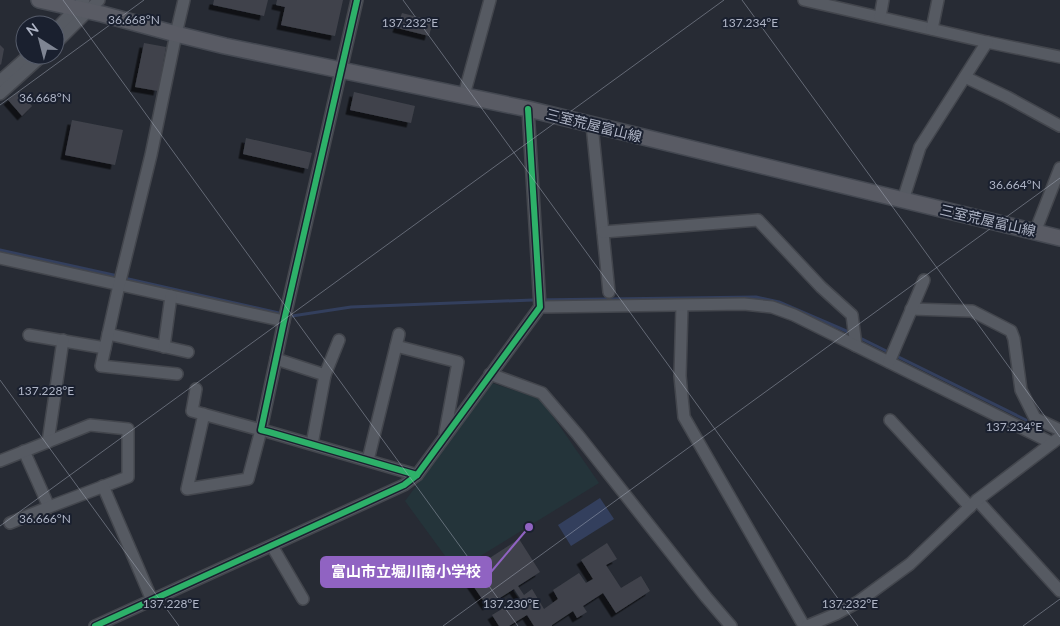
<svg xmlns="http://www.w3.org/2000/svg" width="1060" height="626" font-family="Lato,'Noto Sans JP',sans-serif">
	<defs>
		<filter id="shadow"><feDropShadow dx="-4.5" dy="4.5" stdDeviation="0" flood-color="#0009"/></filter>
	</defs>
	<rect width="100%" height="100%" fill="#272b34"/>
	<!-- green -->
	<polygon fill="#24343a" points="492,383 541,399 599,483 456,571 405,501"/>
	<!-- water -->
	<polygon fill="#333f5d" points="600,498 614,519 571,546 558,525"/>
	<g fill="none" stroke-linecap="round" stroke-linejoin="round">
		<!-- stream -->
		<g stroke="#333f5d" stroke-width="3">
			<polyline points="0,250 118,276"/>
			<polyline points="124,278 292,316 351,307 427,304 533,300 756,297 779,302 851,333"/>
			<polyline points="858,337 1026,420"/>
		</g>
	</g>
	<!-- building -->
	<g fill="#40434b" filter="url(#shadow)">
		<polygon points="214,0 268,0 264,16 213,5"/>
		<polygon points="277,0 343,0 335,36 281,25 285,7 276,5"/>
		<polygon points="402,13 433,21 429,36 397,28"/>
		<polygon points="144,43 166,47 158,91 135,87"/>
		<polygon points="0,45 4,49 1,65 0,64"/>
		<polygon points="19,91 32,106 22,116 8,100"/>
		<polygon points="354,92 415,106 411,123 350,110"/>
		<polygon points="72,120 123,130 115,165 65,155"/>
		<polygon points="246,138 312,153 308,169 243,154"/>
		<polygon points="519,539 540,572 518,586 524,595 532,589 544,609 558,599 553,590 579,573 586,583 593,579 581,560 607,543 617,559 606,565 621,588 641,576 650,591 616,613 603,593 583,606 587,612 577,618 573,611 552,625 552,626 534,626 527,615 509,626 499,626 492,615 520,598 514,589 487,606 465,574"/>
	</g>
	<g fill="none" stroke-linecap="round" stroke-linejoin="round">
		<defs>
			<g id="minor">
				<polyline points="357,0 284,321 261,430 269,432 417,475"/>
				<polyline points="804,0 987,42 1060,57"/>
				<polyline points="880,17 883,0"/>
				<polyline points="932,29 938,0"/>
				<polyline points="55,30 84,0"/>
				<polyline points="55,44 99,0"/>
				<polyline points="965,77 1007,97 1060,126"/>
				<polyline points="0,81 29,55"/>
				<polyline points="0,94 43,55"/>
				<polyline points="464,95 490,0"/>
				<polyline points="592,125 609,292"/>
				<polyline points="903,200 920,147 987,42"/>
				<polyline points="603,232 758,220 821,287 852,315 856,346"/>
				<polyline points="1035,232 1060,168"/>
				<polyline points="0,258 284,321"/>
				<polyline points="682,306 680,376 684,417 804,626"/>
				<polyline points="540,307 744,304 772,307 794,315 1052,443"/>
				<polyline points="911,309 972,311 1011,331 1014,339 1021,390 1035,418 1060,430"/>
				<polyline points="108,334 188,352"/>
				<polyline points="29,335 105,348"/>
				<polyline points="396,346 458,362 445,433"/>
				<polyline points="164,347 171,296"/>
				<polyline points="276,359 325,375"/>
				<polyline points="889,362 924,280"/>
				<polyline points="177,374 101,366 119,285 151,155 176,34 184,0"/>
				<polyline points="490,374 542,393 578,435 706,597 731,626"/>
				<polyline points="196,389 192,411 261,430 248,479 187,489 204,414"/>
				<polyline points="890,420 970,507"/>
				<polyline points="48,442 63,340"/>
				<polyline points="312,444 325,375 339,340"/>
				<polyline points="24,451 49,507"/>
				<polyline points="368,460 399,334"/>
				<polyline points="0,461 90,425 128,429 128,477 49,507 10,523"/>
				<polyline points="103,486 152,600"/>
				<polyline points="977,500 1060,591"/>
				<polyline points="272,546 303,599"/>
				<polyline points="95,626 404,485 417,475 540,307 528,109"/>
				<polyline points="807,626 836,614 858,602 910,564 977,500 1060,437"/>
			</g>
			<polyline id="major" points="39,0 102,14 176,34 225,46 528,109 1060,238"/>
		</defs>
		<!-- minor casing -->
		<use href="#minor" stroke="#43464d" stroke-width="14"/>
		<!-- major casing -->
		<use href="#major" stroke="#444851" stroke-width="18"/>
		<!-- minor -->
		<use href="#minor" stroke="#565a62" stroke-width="11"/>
		<!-- major -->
		<use href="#major" stroke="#595b64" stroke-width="15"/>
		<defs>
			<g id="cycleway">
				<polyline points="357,0 284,321 261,430 269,432 417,475"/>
				<polyline points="95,626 404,485 417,475 540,307 528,109"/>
			</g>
		</defs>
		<!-- cycleway casing -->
		<use href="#cycleway" stroke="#1a202f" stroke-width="9"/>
		<!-- cycleway -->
		<use href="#cycleway" stroke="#2db169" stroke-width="6"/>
	</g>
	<!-- ticks -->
	<path fill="none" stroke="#afb5c6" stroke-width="1" stroke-opacity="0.45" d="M63,0L518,626M403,0L858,626M742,0L1060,437M0,105L144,0M0,380L179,626M0,526L724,0M443,626L1060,178M1023,626L1060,599"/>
	<g text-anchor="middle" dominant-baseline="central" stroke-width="4" stroke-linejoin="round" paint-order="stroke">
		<!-- street labels -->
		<g font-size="14" fill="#afb5c6" stroke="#1a202f">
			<text transform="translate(594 125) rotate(14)">三室荒屋富山線</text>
			<text transform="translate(988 220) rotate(13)">三室荒屋富山線</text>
		</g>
	</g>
	<g font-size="12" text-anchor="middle" fill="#afb5c6" stroke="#1a202f" stroke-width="4" stroke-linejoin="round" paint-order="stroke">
		<text x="134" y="24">36.668°N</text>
		<text x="410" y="27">137.232°E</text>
		<text x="750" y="27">137.234°E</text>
		<text x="45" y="102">36.668°N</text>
		<text x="1015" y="189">36.664°N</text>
		<text x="46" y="395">137.228°E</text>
		<text x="1014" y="431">137.234°E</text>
		<text x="45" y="523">36.666°N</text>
		<text x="171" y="608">137.228°E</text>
		<text x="511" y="608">137.230°E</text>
		<text x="850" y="608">137.232°E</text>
	</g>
	<!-- callouts -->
	<path fill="none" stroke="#9063c2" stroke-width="2" d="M529 527L491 572"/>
	<circle fill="#9063c2" stroke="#1a202f" stroke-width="2" cx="529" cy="527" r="5"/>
	<rect fill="#9063c2" stroke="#9063c2" stroke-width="2" x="321" y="557" width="170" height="30" rx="5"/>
	<g font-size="15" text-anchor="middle" font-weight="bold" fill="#fff">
		<text x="406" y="577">富山市立堀川南小学校</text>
	</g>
	<!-- north arrow -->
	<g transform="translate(40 40) rotate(324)"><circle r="24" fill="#1a202f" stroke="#565c6b"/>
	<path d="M0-4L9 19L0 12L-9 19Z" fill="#7f8593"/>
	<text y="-8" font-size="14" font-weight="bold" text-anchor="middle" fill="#afb5c6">N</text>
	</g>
</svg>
